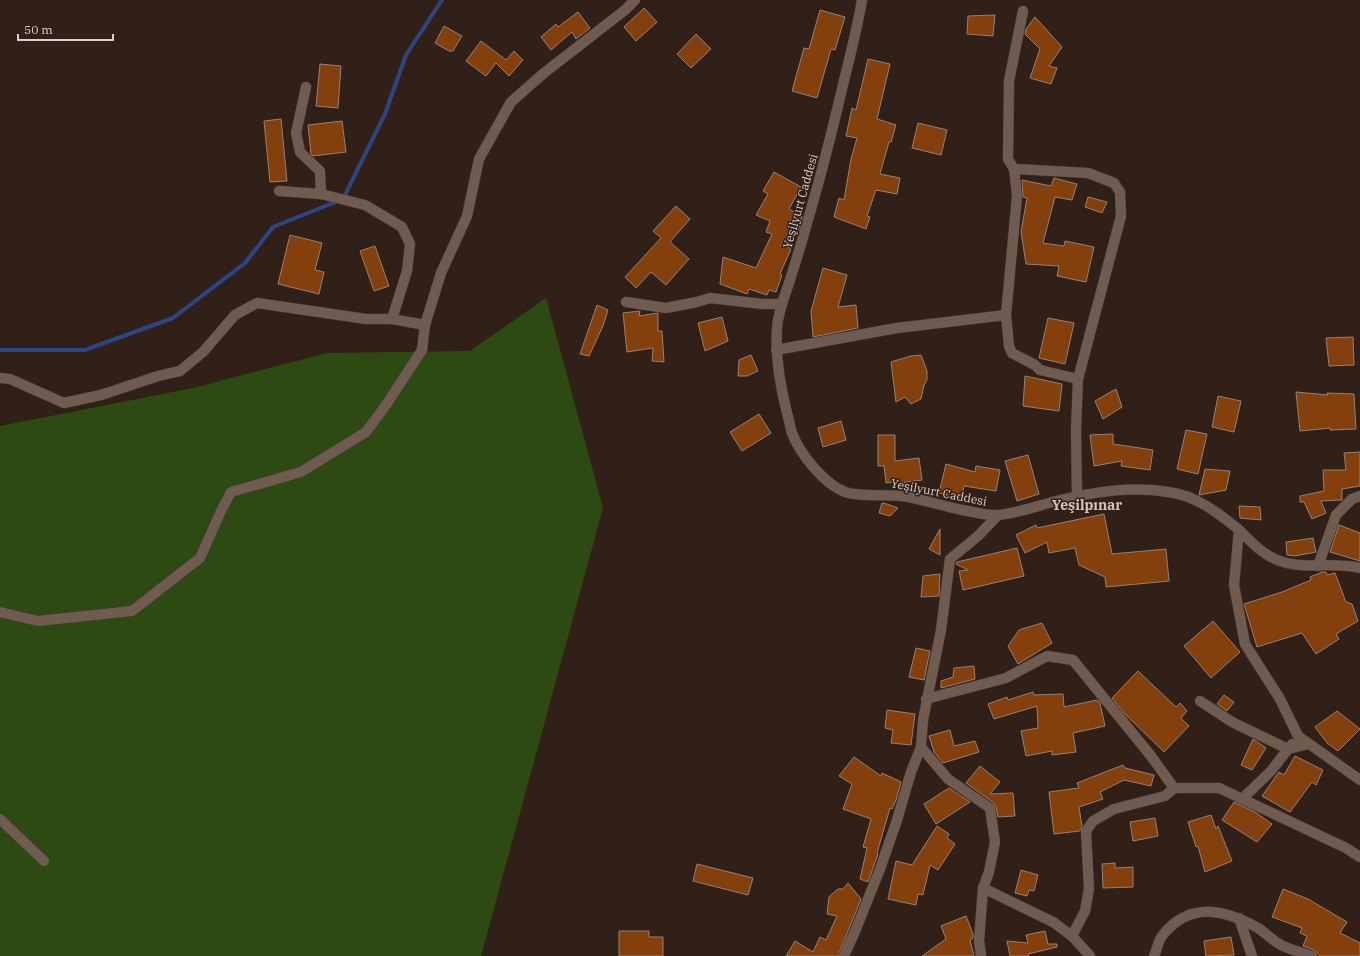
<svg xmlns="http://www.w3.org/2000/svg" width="1360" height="956" font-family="'IBM Plex Serif',serif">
	<rect width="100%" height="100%" fill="#312017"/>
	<!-- green -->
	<polygon fill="#2e4a13" points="546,298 603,508 481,956 0,956 0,426 193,388 327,353 470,351"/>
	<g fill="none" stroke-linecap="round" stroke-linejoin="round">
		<!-- stream -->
		<polyline stroke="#2a4685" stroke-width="4" points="0,350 85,350 173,318 245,263 273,227 343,199 385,114 406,55 442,0"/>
	</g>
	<!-- building -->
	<g fill="#84400c" stroke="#968175">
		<polygon points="644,8 657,22 636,41 624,27"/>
		<polygon points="820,10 845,17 835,50 831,49 817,98 792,91 804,48 809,49"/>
		<polygon points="578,12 590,28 576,39 572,32 551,50 541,37 556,24 558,27"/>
		<polygon points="995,15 993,36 967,34 968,16"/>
		<polygon points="1035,17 1062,47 1049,66 1057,68 1051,84 1030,78 1040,49 1025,34 1026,29"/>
		<polygon points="444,26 462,36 453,51 449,51 435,43"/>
		<polygon points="696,34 711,49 691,68 677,54"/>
		<polygon points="481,41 506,60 514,51 523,60 509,76 496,63 486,76 466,61"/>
		<polygon points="868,59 890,64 877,119 896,125 891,142 889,142 880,174 900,178 897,194 876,190 867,216 870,217 866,229 834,217 839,198 844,200 851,159 857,138 846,136 852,108 856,110"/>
		<polygon points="320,64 341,66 338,108 316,106"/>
		<polygon points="281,119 287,181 270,182 264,121"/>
		<polygon points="342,121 346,152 313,156 311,154 308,125"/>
		<polygon points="918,123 947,130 941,155 912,148"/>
		<polygon points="774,172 801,187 789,209 802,216 799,228 789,248 791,249 780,274 782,275 776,292 769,290 767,295 749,289 747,294 720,284 723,257 756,268 772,234 766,232 770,221 756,215 768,194 763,191"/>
		<polygon points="1054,178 1077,184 1072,200 1055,197 1043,243 1064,246 1065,241 1094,247 1086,282 1057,276 1059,266 1026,264 1021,232 1027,198 1023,197 1022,180 1051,186"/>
		<polygon points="1088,197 1107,202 1102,213 1085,207"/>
		<polygon points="676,206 690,219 670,242 689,259 666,285 651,272 636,288 625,277 661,238 653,231"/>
		<polygon points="290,235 322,243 315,270 324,272 319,294 278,284"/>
		<polygon points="375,246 389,286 374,291 360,251"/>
		<polygon points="823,268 847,275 838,307 856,305 858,328 813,337 811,311"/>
		<polygon points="597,305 608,310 603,326 589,356 580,354"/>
		<polygon points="640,311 639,316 658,313 658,331 662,331 664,362 652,361 653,348 627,352 623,313"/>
		<polygon points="722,317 728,341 705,351 698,323"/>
		<polygon points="1048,318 1074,323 1065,364 1039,358"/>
		<polygon points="1353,337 1354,365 1329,366 1326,338"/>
		<polygon points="751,355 758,371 747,376 738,376 739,360"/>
		<polygon points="921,355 927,371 927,380 924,385 921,399 911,404 905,397 896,402 891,362 911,356"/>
		<polygon points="1025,376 1062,384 1059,411 1023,406"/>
		<polygon points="1116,389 1122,407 1103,419 1095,401"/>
		<polygon points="1296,392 1328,395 1327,393 1354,394 1356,429 1330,430 1330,428 1300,431"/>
		<polygon points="1218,396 1241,401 1234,432 1212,427"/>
		<polygon points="759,414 771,433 742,451 730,432"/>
		<polygon points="841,421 846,440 823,447 818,428"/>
		<polygon points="1186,430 1207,434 1198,474 1177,469"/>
		<polygon points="1113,434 1113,444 1153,450 1150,470 1121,466 1122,461 1094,466 1090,435"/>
		<polygon points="878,435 895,435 895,461 919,458 922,480 900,483 899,481 886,483 884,466 878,466"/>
		<polygon points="1360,452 1360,486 1342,489 1342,500 1321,501 1326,513 1312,519 1304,502 1300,502 1300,496 1324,491 1323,470 1346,470 1344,453"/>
		<polygon points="1028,455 1039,494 1017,501 1005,461"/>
		<polygon points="946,464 975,472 976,466 1000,470 996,491 964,486 961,499 939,493"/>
		<polygon points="1205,469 1230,471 1226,490 1199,495"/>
		<polygon points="882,503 887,504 898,508 890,516 879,513"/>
		<polygon points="1239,506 1260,507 1261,520 1240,518"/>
		<polygon points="1104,514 1112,554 1166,549 1169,581 1106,587 1105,577 1079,565 1075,548 1049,553 1047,542 1025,553 1016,535 1036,525 1037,528"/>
		<polygon points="1339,525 1360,533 1360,561 1330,552"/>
		<polygon points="940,529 940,555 929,549"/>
		<polygon points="1313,538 1316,552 1295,556 1287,555 1286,542"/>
		<polygon points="1017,548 1024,576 963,590 959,571 968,570 956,564 957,562"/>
		<polygon points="1321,572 1326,572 1327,575 1335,573 1346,602 1352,604 1358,621 1336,634 1339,639 1316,654 1302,633 1257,647 1244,604 1282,592 1311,580 1310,577 1320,573"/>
		<polygon points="940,574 939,596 921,597 923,576"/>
		<polygon points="1213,621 1240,652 1211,678 1184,646"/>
		<polygon points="1042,623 1052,643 1018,664 1008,646 1019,630"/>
		<polygon points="916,648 930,651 924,680 909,677"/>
		<polygon points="974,666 975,679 941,688 941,681 953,677 954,668"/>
		<polygon points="1138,671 1176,707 1180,703 1187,711 1181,718 1189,726 1164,752 1124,713 1112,698"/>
		<polygon points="1033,692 1034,695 1063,694 1064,707 1097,700 1100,703 1105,726 1073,733 1076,752 1052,755 1052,751 1026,756 1021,731 1038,728 1037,706 994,719 988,704 1007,697 1008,700"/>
		<polygon points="1224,695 1234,702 1227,711 1217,704"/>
		<polygon points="887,710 915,714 911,745 891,743 893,730 885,728"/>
		<polygon points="1337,711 1360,729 1338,751 1327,743 1315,727"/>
		<polygon points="950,730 954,746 975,741 979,752 943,763 934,752 929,736"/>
		<polygon points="1253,739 1266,748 1252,770 1241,765"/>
		<polygon points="1295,756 1323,770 1316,785 1312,782 1290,812 1262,796 1279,772 1284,775"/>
		<polygon points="854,757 881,776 882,773 901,782 896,800 892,809 890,808 877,853 878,854 868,882 860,879 867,848 863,847 871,819 843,809 852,784 839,776"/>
		<polygon points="1123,765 1125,768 1154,775 1151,786 1124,780 1100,792 1103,799 1079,807 1082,826 1080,831 1054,834 1049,792 1079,788 1077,783"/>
		<polygon points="980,766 1000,782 990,794 1013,793 1015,816 998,817 996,807 994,803 966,783"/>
		<polygon points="949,788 970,802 936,824 924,804"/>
		<polygon points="1234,802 1255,812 1272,824 1257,842 1222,820"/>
		<polygon points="1211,815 1216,829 1218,826 1232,861 1205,872 1198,846 1196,847 1188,822"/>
		<polygon points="1155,818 1158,836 1133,841 1130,822"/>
		<polygon points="937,826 949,834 947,838 955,844 938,870 930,865 923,895 918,894 916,905 888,899 896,861 912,865"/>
		<polygon points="1115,863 1115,868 1133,867 1133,887 1103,888 1102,864"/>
		<polygon points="697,864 753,878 748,895 693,881"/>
		<polygon points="1021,870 1038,875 1034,891 1029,890 1027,896 1015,893"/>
		<polygon points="848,883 861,899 838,956 786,956 795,941 813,952 820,937 826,940 837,916 827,914 829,897 838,889 843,889"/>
		<polygon points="1283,889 1308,899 1347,922 1340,933 1360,943 1360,956 1320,956 1314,950 1303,946 1307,936 1300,933 1302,928 1272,917"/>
		<polygon points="966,916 973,934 973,938 970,940 974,956 922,956 946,939 941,926"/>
		<polygon points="619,931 649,931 649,937 663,937 663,956 619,956"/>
		<polygon points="1045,931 1048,944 1057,944 1057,947 1028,954 1029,956 1010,956 1007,941 1028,943 1026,935"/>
		<polygon points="1231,937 1234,955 1206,956 1204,941"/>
	</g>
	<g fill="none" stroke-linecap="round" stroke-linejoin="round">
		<defs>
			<g id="minor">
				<polyline points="1023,11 1009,81 1008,159 1014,169 1017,196 1006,315 1009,346 1012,353 1035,365 1040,370 1078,379"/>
				<polyline points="306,87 296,133 300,152 320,171 321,194"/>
				<polyline points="1014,169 1088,173 1114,183 1120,192 1121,216 1078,379 1076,431 1077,497"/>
				<polyline points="279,191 321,194 365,205 402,227 410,244 407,271 392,319"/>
				<polyline points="626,302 666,308 697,302 710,298 763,304 782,304"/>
				<polyline points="776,350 897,328 1006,315"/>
				<polyline points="0,378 10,379 64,403 101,395 158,376 180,371 203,352 235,315 257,303 366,319 392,319 425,325"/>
				<polyline points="1239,530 1234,585 1245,644 1280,699 1298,736 1360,780"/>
				<polyline points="0,612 38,621 132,611 200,558 221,511 231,492 301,472 366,432 386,405 422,350 425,325 441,273 467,216 479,159 511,102 544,73 625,10 635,0"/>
				<polyline points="926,699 1006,678 1047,656 1073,660 1151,756 1174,788 1165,796 1114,809 1093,821 1086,831 1089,889 1085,911 1072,936"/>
				<polyline points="1200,701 1232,722 1288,749 1309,744"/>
				<polyline points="1174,788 1219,788 1346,848 1360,857"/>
				<polyline points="1242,799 1271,771 1292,744"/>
				<polyline points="0,819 44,861"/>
				<polyline points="1239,918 1252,956"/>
				<polyline points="844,956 856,929 880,869 897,820 911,772 921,747"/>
				<polyline points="981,956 979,941 983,888"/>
				<path d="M1154,956C1157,950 1158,941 1162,936C1189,901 1224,909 1258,928C1267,934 1274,942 1283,946C1292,950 1303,953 1312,956"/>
			</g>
			<g id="tertiary">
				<polyline points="998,515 978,536 950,559 941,630 923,720 921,747 948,779 990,808 995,842 989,872 983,888 1053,922 1072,936 1090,956"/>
				<polyline points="1318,566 1336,515 1352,499 1360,496"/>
			</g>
			<path id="secondary" d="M862,0C857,30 849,60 842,89C831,136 819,183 805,230C800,249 794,267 788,286C783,300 778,313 777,328C775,356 780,385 787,413C789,419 790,427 792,433C800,454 824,484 845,492C863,498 889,493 909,497C927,501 944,506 962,510C974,512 986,516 999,515C1018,513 1037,506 1056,501C1093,492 1130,486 1168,492C1195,495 1217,512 1238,529C1249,539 1257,550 1271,557C1301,573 1329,560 1360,568"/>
		</defs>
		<!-- minor casing -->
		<use href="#minor" stroke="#4b3d37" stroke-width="11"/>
		<!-- tertiary casing -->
		<use href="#tertiary" stroke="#4b3d37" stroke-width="11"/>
		<!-- secondary casing -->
		<use href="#secondary" stroke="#4b3d37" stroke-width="11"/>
		<!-- minor -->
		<use href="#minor" stroke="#705b51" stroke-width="10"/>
		<!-- tertiary -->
		<use href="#tertiary" stroke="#705b51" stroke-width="10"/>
		<!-- secondary -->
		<use href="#secondary" stroke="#705b51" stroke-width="10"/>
	</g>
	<g text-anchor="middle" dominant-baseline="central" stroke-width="3" stroke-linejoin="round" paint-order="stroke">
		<!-- street labels -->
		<g font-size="12" fill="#ddd0ca" stroke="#312017">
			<text transform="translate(800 201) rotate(-74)">Yeşilyurt Caddesi</text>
			<text transform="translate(939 492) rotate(11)">Yeşilyurt Caddesi</text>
		</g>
		<!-- quarter labels -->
		<g font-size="14" font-weight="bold" fill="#dac2b6" stroke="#312017">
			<text x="1087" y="505">Yeşilpınar</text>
		</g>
	</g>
	<!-- scale -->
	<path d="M18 34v6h95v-6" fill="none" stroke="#ddd0ca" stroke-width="2"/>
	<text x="24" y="34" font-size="12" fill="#ddd0ca" stroke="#312017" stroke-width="3" paint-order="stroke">50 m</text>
</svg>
